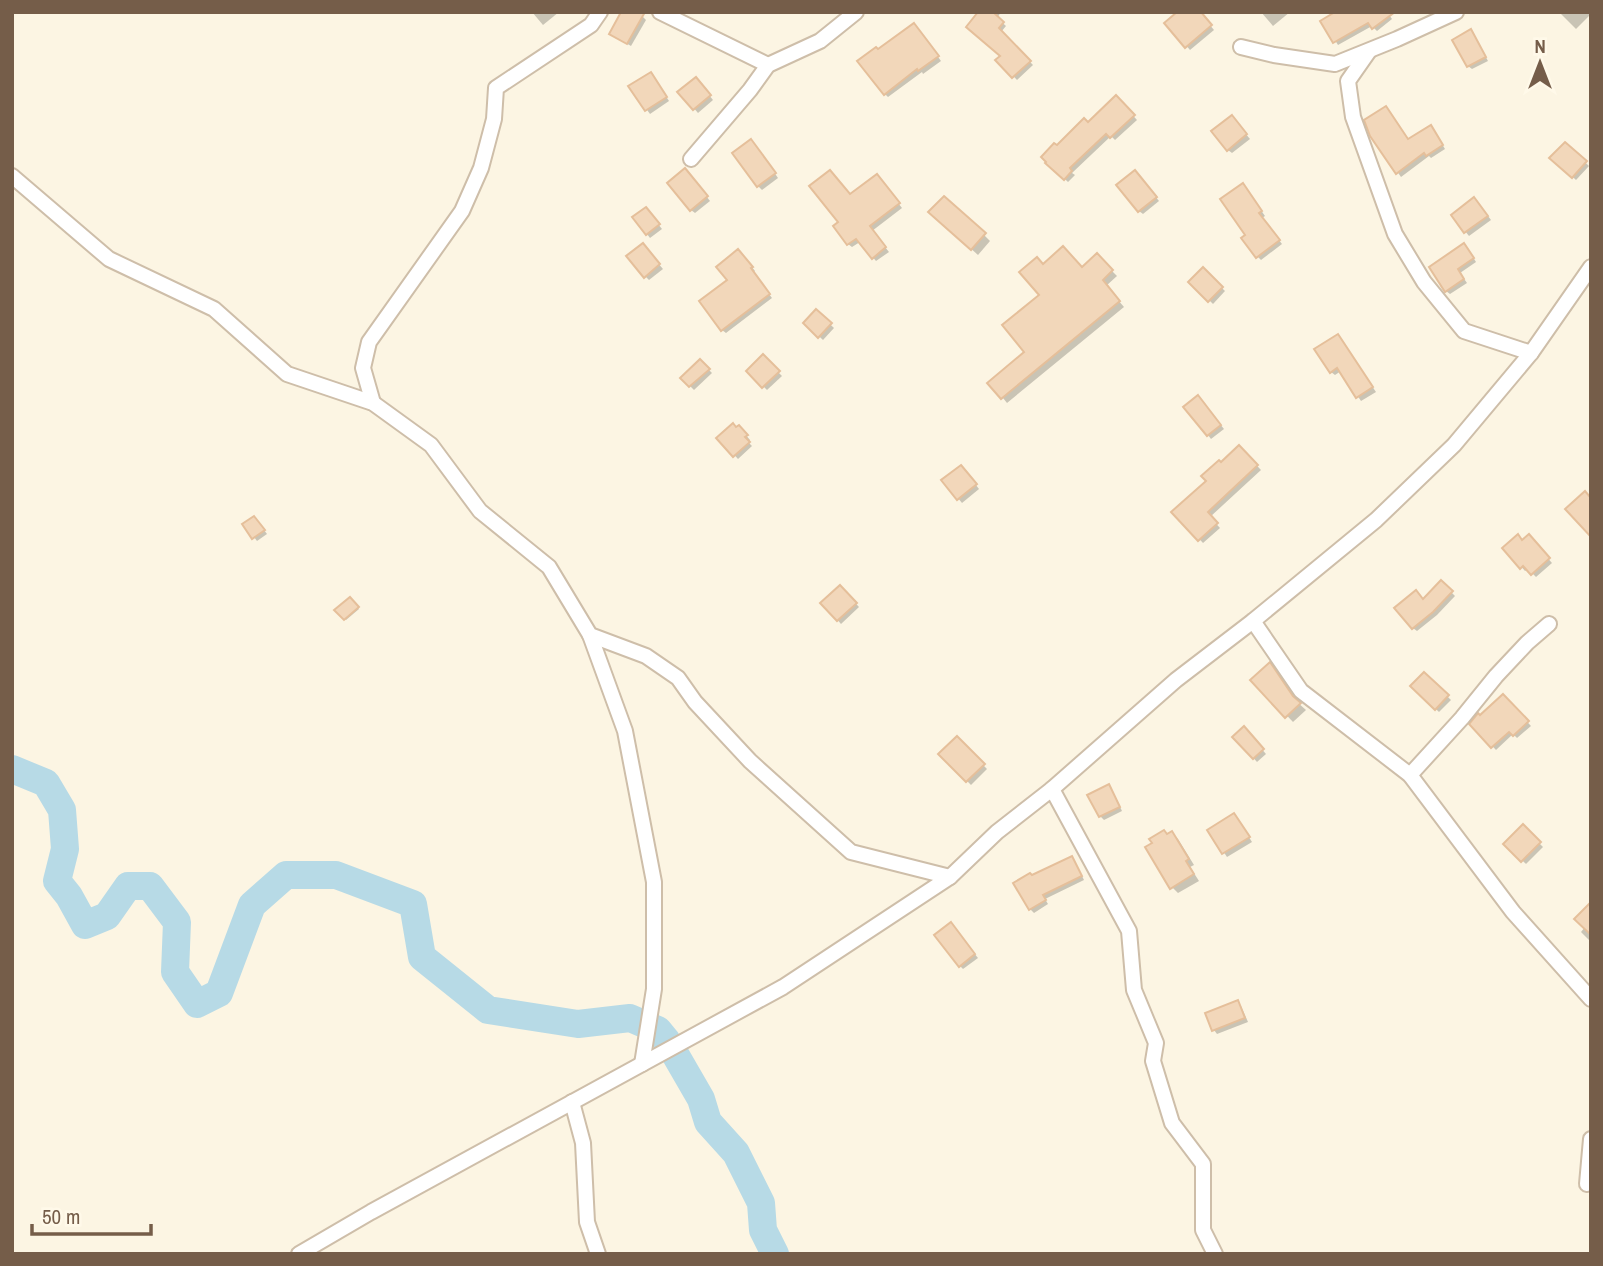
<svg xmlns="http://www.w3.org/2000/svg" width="1603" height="1266" font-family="'Archivo Narrow',sans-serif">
	<rect width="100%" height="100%" fill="#fcf5e3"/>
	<!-- shadow -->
	<g fill="#0003">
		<polygon points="532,12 559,12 543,25"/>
		<polygon points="980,12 1001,12 997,18 1006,26 1001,32 1033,65 1017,80 998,60 1002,56"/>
		<polygon points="1199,12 1214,30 1190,50 1167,23"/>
		<polygon points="1261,12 1290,12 1273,26"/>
		<polygon points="1387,12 1392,19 1377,31 1372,26 1338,45 1323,21"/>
		<polygon points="1559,12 1591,12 1591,14 1576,29"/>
		<polygon points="642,16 646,20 631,46 615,37"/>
		<polygon points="918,29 941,61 923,74 922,72 888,97 885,94 878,51"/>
		<polygon points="1474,35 1488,61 1472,69 1468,66"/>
		<polygon points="654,78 669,101 650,114 631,87"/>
		<polygon points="699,83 713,100 698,113 680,92"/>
		<polygon points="1116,97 1137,120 1115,140 1111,136 1072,173 1075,175 1068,182 1048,163 1057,147 1088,124"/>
		<polygon points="1235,121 1250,139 1232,153 1228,150"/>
		<polygon points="1434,131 1445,149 1431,158 1429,156 1401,177 1372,135 1409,141"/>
		<polygon points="1565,144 1589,166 1576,180 1552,158"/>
		<polygon points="755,145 778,178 762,190 758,186"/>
		<polygon points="689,174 710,201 695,213 691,210"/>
		<polygon points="1139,176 1159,201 1143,214 1139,211"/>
		<polygon points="880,180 902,208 872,231 889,252 876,261 860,242 852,247 848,244 850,196"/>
		<polygon points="1246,189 1265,216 1262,218 1282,244 1261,260 1257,256"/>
		<polygon points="1478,203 1491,220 1469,236 1453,216"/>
		<polygon points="649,213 662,229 650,238 647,234"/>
		<polygon points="937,218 984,235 990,241 978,255"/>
		<polygon points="646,249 663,269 649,280 645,276"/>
		<polygon points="1468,249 1476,262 1460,273 1467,283 1450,294 1446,291"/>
		<polygon points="742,255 755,271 753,273 772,298 726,333 722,330 729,280"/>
		<polygon points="1097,256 1117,276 1106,286 1124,307 1007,403 1003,398 1026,352 1042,296 1044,266 1082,269"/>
		<polygon points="1203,270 1225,291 1213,304 1191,282"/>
		<polygon points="816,311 834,328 823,340 805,323"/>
		<polygon points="1341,340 1376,392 1361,401 1341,371 1335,375 1331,372"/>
		<polygon points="763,357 782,376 767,390 748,371"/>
		<polygon points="700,361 712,373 694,390 682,378"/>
		<polygon points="1201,401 1224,429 1211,439 1208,435"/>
		<polygon points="739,427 750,440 748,442 752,446 738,459 719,438"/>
		<polygon points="1239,447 1261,470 1210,517 1220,528 1203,543 1174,512 1208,481 1221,464"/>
		<polygon points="965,471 979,489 962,503 944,481"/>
		<polygon points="258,522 267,534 257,541 254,537"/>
		<polygon points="1529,537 1552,563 1536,577 1528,569 1525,571 1505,548 1523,542"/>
		<polygon points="1441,582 1455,596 1437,615 1417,631 1413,628 1423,601"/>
		<polygon points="840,587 859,607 841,624 823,603"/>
		<polygon points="350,599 359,609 346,620 337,610"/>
		<polygon points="1424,674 1451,700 1439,712 1412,686"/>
		<polygon points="1253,680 1297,702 1306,710 1293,722"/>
		<polygon points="1503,696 1531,726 1517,738 1513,734 1496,750 1472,724"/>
		<polygon points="1244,729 1266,754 1257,762 1235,737"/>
		<polygon points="957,738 987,769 971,785 941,754"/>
		<polygon points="1109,786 1112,790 1122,811 1104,820 1100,816"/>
		<polygon points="1237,818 1252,842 1227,857 1209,830"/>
		<polygon points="1523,827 1543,847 1526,864 1505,844"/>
		<polygon points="1172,833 1178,839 1194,865 1190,867 1199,881 1178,893 1172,887 1167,835"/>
		<polygon points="1072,858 1075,862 1084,880 1045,899 1048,904 1034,913 1030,909 1032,877"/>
		<polygon points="1591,905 1591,942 1581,932 1585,927"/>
		<polygon points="954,928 978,958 963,969 960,966"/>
		<polygon points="1238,1002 1241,1006 1248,1022 1217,1034 1214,1030"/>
	</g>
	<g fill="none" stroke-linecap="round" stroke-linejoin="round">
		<!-- river -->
		<g stroke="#b7dae6" stroke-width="28">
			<polyline points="12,769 46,783 62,810 65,849 57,881 69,896 85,925 107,916 128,886 150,886 177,922 175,972 197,1004 219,993 252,905 286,875 336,875 413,904 422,957 488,1010 578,1024 630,1018 658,1030 667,1041"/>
			<polyline points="675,1054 701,1099 708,1122 736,1153 761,1203 763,1230 775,1254"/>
		</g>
	</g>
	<!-- building -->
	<g fill="#f2d7ba" stroke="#e5bf9a" stroke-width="2">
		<polygon points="621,12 645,12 627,44 609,34"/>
		<polygon points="978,12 993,12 1004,22 999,28 1031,61 1012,78 995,60 1000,56 966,27"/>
		<polygon points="1177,12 1201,12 1212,25 1185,48 1164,23"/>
		<polygon points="1335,12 1395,12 1372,29 1368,23 1333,43 1320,21"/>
		<polygon points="914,23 939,56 918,71 917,69 884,95 857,61 876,47 878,49"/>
		<polygon points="1471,29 1486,57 1467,67 1452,40"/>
		<polygon points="651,72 667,97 645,111 628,86"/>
		<polygon points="696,77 711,95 693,110 677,92"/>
		<polygon points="1116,95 1135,115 1110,138 1106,134 1070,168 1072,171 1064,180 1045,163 1046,162 1041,157 1054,143 1057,145 1084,118 1088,122"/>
		<polygon points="1386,106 1408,139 1431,125 1443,145 1426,156 1424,153 1396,174 1370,136 1364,120"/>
		<polygon points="1232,115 1247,134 1227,151 1211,131"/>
		<polygon points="751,139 776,173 757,187 732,153"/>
		<polygon points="1565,142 1587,161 1572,178 1549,158"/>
		<polygon points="685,168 708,196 690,211 667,183"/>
		<polygon points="830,170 850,194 877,174 900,203 870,226 886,247 872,259 856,239 847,245 833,226 838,222 809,186"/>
		<polygon points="1135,170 1157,197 1138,212 1116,185"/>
		<polygon points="1243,183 1262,211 1259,213 1280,240 1256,258 1241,238 1245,235 1220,199"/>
		<polygon points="944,196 986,233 971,250 928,212"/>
		<polygon points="1474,197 1488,216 1464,233 1451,215"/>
		<polygon points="646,207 660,224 646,235 632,217"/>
		<polygon points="643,243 660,264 644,278 626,256"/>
		<polygon points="1464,243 1474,258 1458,269 1464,279 1445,292 1429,267"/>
		<polygon points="1063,246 1082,267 1097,253 1113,270 1103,280 1120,301 1001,399 987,383 1024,352 1002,325 1039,295 1019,272 1037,257 1043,264"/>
		<polygon points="738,249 753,267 751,268 770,294 721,331 699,301 727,280 716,267"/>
		<polygon points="1203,267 1223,287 1208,302 1188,282"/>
		<polygon points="816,309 832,323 818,338 803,323"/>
		<polygon points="1338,334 1373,387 1356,398 1337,368 1330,373 1314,349"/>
		<polygon points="763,354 780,371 762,388 746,371"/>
		<polygon points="700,359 710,369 689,387 680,378"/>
		<polygon points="1198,395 1221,425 1207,436 1183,407"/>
		<polygon points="733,423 736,427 739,425 748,435 745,437 750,442 733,457 716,438"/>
		<polygon points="1239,445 1258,465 1208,512 1218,523 1198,541 1171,512 1206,481 1201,476 1219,460 1221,462"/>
		<polygon points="961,465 977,484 957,500 941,480"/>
		<polygon points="1585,491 1591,498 1591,537 1565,509"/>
		<polygon points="254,516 265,530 252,539 242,524"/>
		<polygon points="1518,534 1522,540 1529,534 1550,558 1531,575 1523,566 1520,569 1502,548"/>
		<polygon points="1441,580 1453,591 1433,612 1412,629 1394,608 1416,590 1423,599"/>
		<polygon points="840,585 857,603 837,621 820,603"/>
		<polygon points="350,597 359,607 344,620 334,610"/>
		<polygon points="1270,662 1293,696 1301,703 1285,718 1250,680"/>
		<polygon points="1424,672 1449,695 1435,710 1410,686"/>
		<polygon points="1503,694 1529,721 1513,736 1509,732 1491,748 1469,724 1478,713 1480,715"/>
		<polygon points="1244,726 1264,749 1253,759 1232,737"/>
		<polygon points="957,736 985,764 966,782 938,754"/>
		<polygon points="1109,784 1120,807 1099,817 1087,795"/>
		<polygon points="1234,813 1250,837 1222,854 1207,830"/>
		<polygon points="1523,824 1541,842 1521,862 1503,844"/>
		<polygon points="1164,830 1167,834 1172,831 1189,859 1186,861 1194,874 1170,889 1145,847 1152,843 1149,839"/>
		<polygon points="1072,856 1082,876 1043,895 1046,900 1029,910 1013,883 1030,873 1032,875"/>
		<polygon points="1591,902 1591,935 1574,919"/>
		<polygon points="951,922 975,954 959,967 934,935"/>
		<polygon points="1238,1000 1245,1018 1212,1031 1205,1013"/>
	</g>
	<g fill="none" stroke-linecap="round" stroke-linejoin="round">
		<defs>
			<g id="street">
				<polyline points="660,12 768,65"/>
				<polyline points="1241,47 1274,55 1335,64 1397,39 1456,12"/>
				<polyline points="1369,51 1348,81 1353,117 1395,234 1424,282 1464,331 1531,353"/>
				<polyline points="691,159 750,90 768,65 820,41 856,12"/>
				<polyline points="12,176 109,259 214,309 287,374 373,403 431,445 480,511 549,567 590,635 646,656 678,678 695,702 750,761 851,852 950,877"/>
				<polyline points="373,403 363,368 369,342 462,211 481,168 494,119 496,88 591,25 600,12"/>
				<polyline points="1253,621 1301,691 1410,775 1513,912 1591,999"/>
				<polyline points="590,635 625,731 654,882 654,989 642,1064"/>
				<polyline points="1410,775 1462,718 1496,676 1527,643 1549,624"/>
				<polyline points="1052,789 1129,931 1134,990 1156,1043 1153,1061 1172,1123 1203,1164 1203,1230 1215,1254"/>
				<polyline points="572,1102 583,1143 587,1222 598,1254"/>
				<polyline points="1587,1184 1591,1139"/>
				<polyline points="299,1254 371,1212 783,987 950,877 997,832 1052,789 1176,680 1253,621 1376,520 1454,445 1531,353 1591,267"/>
			</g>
		</defs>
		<!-- street casing -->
		<use href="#street" stroke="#cebea9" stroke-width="18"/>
		<!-- street -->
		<use href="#street" stroke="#fff" stroke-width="14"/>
	</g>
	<!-- border -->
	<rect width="1603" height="1266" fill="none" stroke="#755d49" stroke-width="28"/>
	<!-- north arrow -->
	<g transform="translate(1540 63)" stroke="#fff9e9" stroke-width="5" paint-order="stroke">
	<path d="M0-5L12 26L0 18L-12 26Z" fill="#755d49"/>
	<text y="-10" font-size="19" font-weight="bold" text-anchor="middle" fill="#755d49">N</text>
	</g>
	<!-- scale -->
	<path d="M32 1224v10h119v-10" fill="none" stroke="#755d49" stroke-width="3.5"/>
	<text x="42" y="1224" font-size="21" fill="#755d49" stroke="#fff9e9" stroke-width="5" paint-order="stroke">50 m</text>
</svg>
